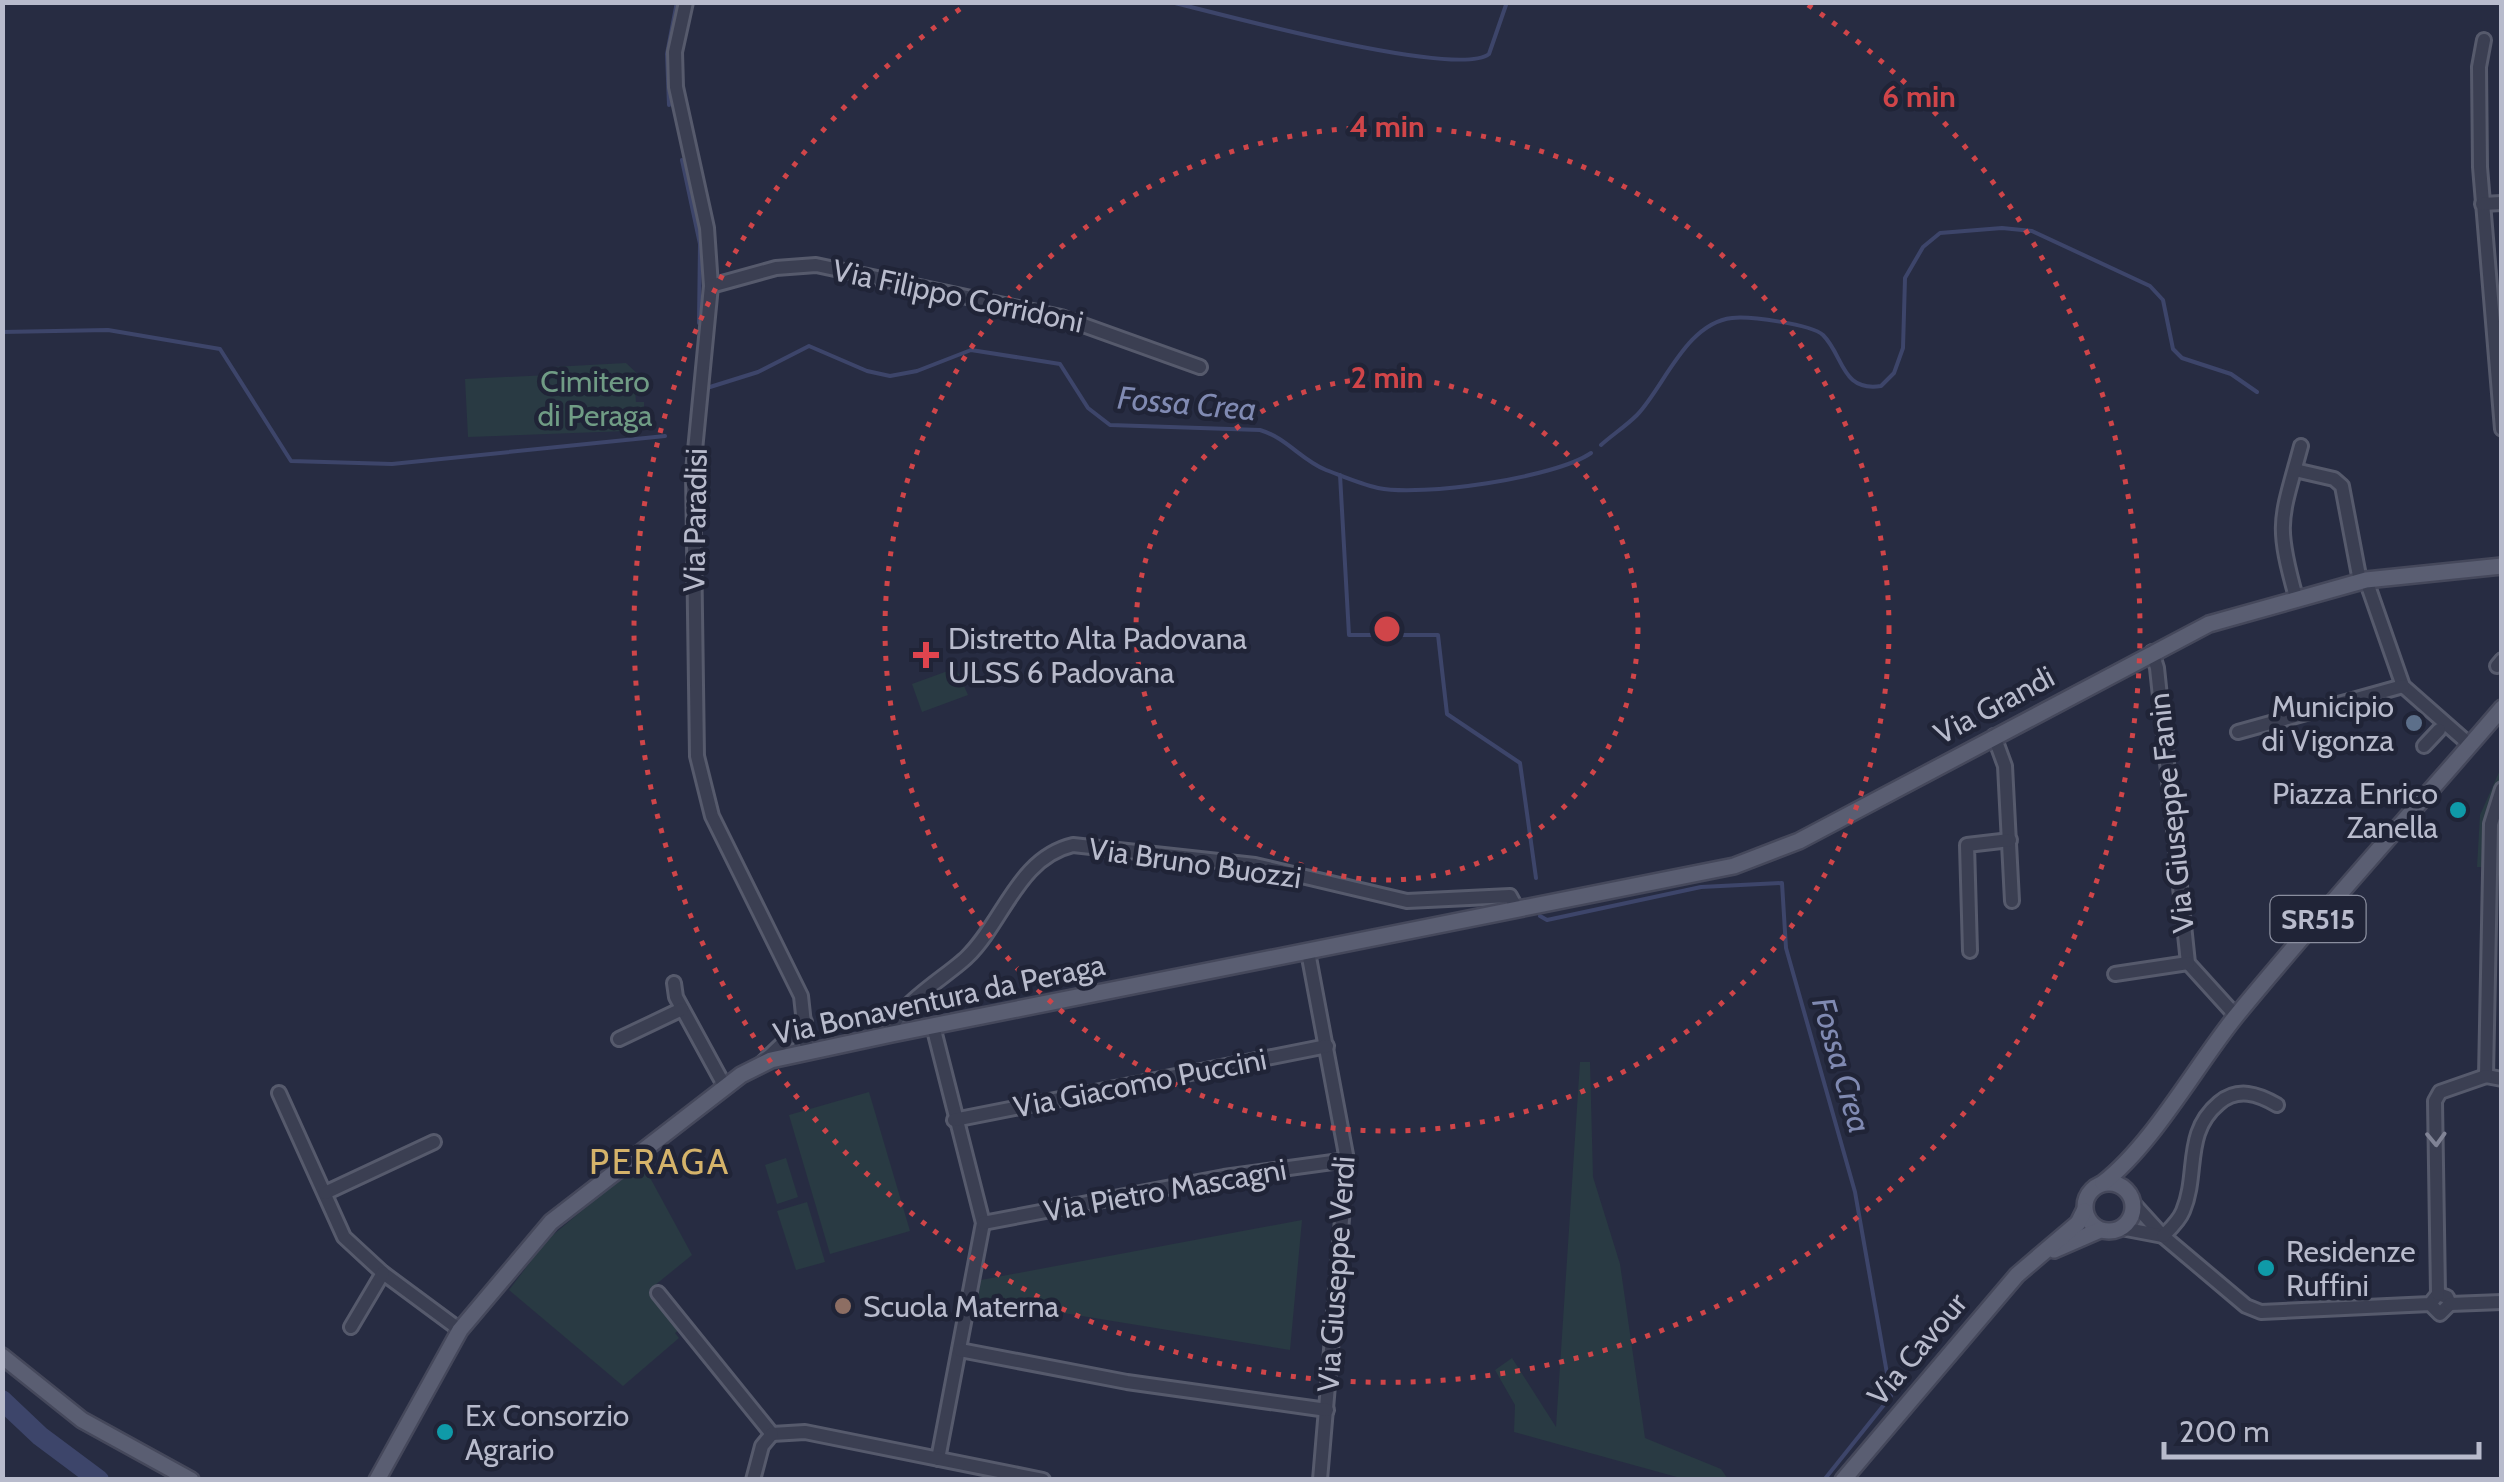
<svg xmlns="http://www.w3.org/2000/svg" width="2504" height="1482" font-family="Cabin,sans-serif">
	<rect width="100%" height="100%" fill="#272c42"/>
	<!-- green -->
	<g fill="#293a43">
		<polygon points="626,363 644,380 644,389 635,390 636,402 644,402 644,412 626,431 468,437 465,379 549,375 552,367"/>
		<polygon points="956,668 968,695 922,712 912,684"/>
		<polygon points="2500,770 2501,782 2493,799 2485,867 2477,867 2480,815"/>
		<polygon points="1580,1062 1590,1062 1593,1177 1620,1264 1645,1438 1721,1469 1728,1479 1684,1479 1514,1432 1515,1405 1495,1370 1512,1358 1556,1427"/>
		<polygon points="869,1092 910,1231 830,1254 789,1115"/>
		<polygon points="786,1158 798,1197 777,1204 765,1165"/>
		<polygon points="641,1161 692,1255 649,1290 680,1329 675,1333 679,1338 623,1386 509,1290 547,1240"/>
		<polygon points="807,1202 825,1262 796,1270 777,1211"/>
		<polygon points="1302,1220 1290,1350 978,1299 981,1280"/>
	</g>
	<g fill="none" stroke-linecap="round" stroke-linejoin="round">
		<!-- stream -->
		<g stroke="#3d456a" stroke-width="4">
			<path d="M1171,2C1221,14 1457,79 1489,54L1507,2"/>
			<polyline points="669,105 667,54 677,2"/>
			<polyline points="682,160 700,244 699,323"/>
			<polyline points="2,332 108,330 220,349 291,461 392,464 665,436"/>
			<path d="M710,387L758,372L809,346L867,371L890,376L917,371L971,350L1060,364L1088,408L1110,425L1260,430C1287,438 1301,460 1326,470C1342,476 1360,484 1378,488C1421,497 1555,478 1591,453"/>
			<path d="M1601,445C1612,435 1626,426 1637,415C1664,387 1686,323 1732,318C1749,316 1811,324 1823,335C1844,356 1841,392 1881,386L1894,373L1903,348L1905,278L1923,247L1940,233L2002,228L2032,231L2150,286L2163,300L2173,349L2182,358L2231,374L2257,392"/>
			<polyline points="1340,475 1349,635 1438,635 1447,714 1520,763 1536,878"/>
			<polyline points="1540,916 1547,920 1701,887 1782,883 1786,948 1855,1192 1891,1396 1824,1480"/>
		</g>
		<!-- river -->
		<polyline stroke="#3d456a" stroke-width="20" points="2,1400 40,1436 99,1480"/>
		<defs>
			<g id="minor">
				<polyline points="686,2 675,52 676,87 707,228 711,286 693,471 697,756 712,816 801,996 807,1051"/>
				<polyline points="2484,40 2479,67 2480,167 2502,429"/>
				<polyline points="2482,204 2502,203"/>
				<polyline points="711,286 776,268 816,265 1061,317 1200,367"/>
				<polyline points="2295,470 2334,479 2342,486 2360,581"/>
				<polyline points="2366,580 2403,686 2470,745"/>
				<path d="M2296,597C2275,522 2281,520 2301,446"/>
				<polyline points="2152,652 2157,668 2188,963 2236,1016"/>
				<polyline points="2497,666 2502,660"/>
				<polyline points="2238,732 2403,686"/>
				<polyline points="1994,736 2005,766 2012,901"/>
				<polyline points="2424,746 2439,730"/>
				<polyline points="2502,789 2491,824 2486,1076 2502,1079"/>
				<polyline points="1970,951 1967,845 2010,840"/>
				<polyline points="1308,952 1347,1160 1320,1480"/>
				<polyline points="2115,974 2188,963"/>
				<polyline points="674,983 676,997 724,1085"/>
				<polyline points="933,1026 983,1223 938,1459"/>
				<path d="M892,1034C891,1008 948,976 967,957C1004,921 1018,858 1073,845L1255,865L1407,901L1510,896L1517,909"/>
				<polyline points="619,1039 682,1009"/>
				<polyline points="761,1064 805,1022"/>
				<polyline points="279,1093 344,1237 383,1273 460,1330"/>
				<polyline points="954,1120 1327,1046"/>
				<polyline points="325,1193 434,1142"/>
				<polyline points="2133,1203 2163,1236 2246,1306 2261,1312 2430,1304 2438,1294 2447,1297 2450,1304 2440,1314 2430,1304"/>
				<polyline points="983,1223 1224,1177 1347,1160"/>
				<polyline points="2121,1228 2163,1236"/>
				<path d="M2163,1236C2170,1229 2179,1221 2183,1211C2199,1173 2183,1133 2219,1103C2238,1087 2258,1094 2277,1105"/>
				<polyline points="658,1293 772,1434"/>
				<polyline points="2438,1294 2435,1101 2440,1092 2486,1076"/>
				<polyline points="2450,1304 2502,1302"/>
				<polyline points="351,1327 383,1273"/>
				<polyline points="960,1350 1127,1382 1327,1410"/>
				<polyline points="772,1434 805,1432 1043,1480"/>
				<polyline points="753,1480 762,1446 772,1434"/>
			</g>
			<g id="major">
				<circle cx="2109" cy="1207" r="24"/>
				<path d="M2103,1183C2153,1144 2195,1067 2236,1016C2322,911 2414,811 2502,708"/>
				<polyline points="2054,1250 2100,1230"/>
				<polyline points="2,1356 82,1420 191,1480"/>
				<polyline points="377,1480 460,1330 551,1222 741,1075 771,1060 892,1034 1734,866 1799,841 2209,624 2366,580 2502,566"/>
				<polyline points="1843,1480 2017,1275 2078,1223 2084,1211"/>
			</g>
		</defs>
		<!-- minor casing -->
		<use href="#minor" stroke="#565a6c" stroke-width="18"/>
		<!-- major casing -->
		<use href="#major" stroke="#45485b" stroke-width="20"/>
		<!-- minor -->
		<use href="#minor" stroke="#3b3f52" stroke-width="12"/>
		<!-- major -->
		<use href="#major" stroke="#5a5e72" stroke-width="15"/>
	</g>
	<!-- one-way arrows -->
	<defs><path id="oneway-chevron" d="M-2-3.5L2.5 0L-2 3.5" fill="none" stroke-width="1.6" stroke-linecap="round" stroke-linejoin="round" transform="scale(2.5)"/></defs>
	<use stroke="#808395" href="#oneway-chevron" transform="translate(2436 1139) rotate(88)"/>
	<!-- distance rings -->
	<g fill="none" stroke="#d04549" stroke-width="5" stroke-dasharray="5 10">
		<circle cx="1387" cy="629" r="251"/>
		<circle cx="1387" cy="629" r="502"/>
		<path d="M1808 5A753 753 0 1 1 966 5"/>
	</g>
	<!-- markers -->
	<path fill="#e0444e" stroke="#202437" stroke-width="4" d="M921 640h10v10h10v10h-10v10h-10v-10h-10v-10h10z"/>
	<circle fill="#5c6f8a" stroke="#202437" stroke-width="4" cx="2414" cy="723" r="10"/>
	<g fill="#0f9aa8" stroke="#202437" stroke-width="4">
		<circle cx="2458" cy="810" r="10"/>
		<circle cx="2266" cy="1268" r="10"/>
		<circle cx="445" cy="1432" r="10"/>
	</g>
	<circle fill="#8d6e63" stroke="#202437" stroke-width="4" cx="843" cy="1306" r="10"/>
	<g text-anchor="middle" dominant-baseline="central" stroke-width="9" stroke-linejoin="round" paint-order="stroke">
		<!-- shield labels -->
		<rect fill="#202437" stroke="#8a8e9f" stroke-width="2.5" x="2270.5" y="896" width="95" height="46" rx="8"/>
		<g font-size="28" font-weight="bold" fill="#b8bbcc">
			<text x="2318" y="919">SR515</text>
		</g>
		<!-- street labels -->
		<g font-size="30" fill="#b8bbcc" stroke="#202437">
			<text transform="translate(958 296) rotate(12)">Via Filippo Corridoni</text>
			<text transform="translate(695 520) rotate(-89)">Via Paradisi</text>
			<text transform="translate(1994 705) rotate(-28)">Via Grandi</text>
			<text transform="translate(2171 813) rotate(-96)">Via Giuseppe Fanin</text>
			<text transform="translate(1195 863) rotate(8)">Via Bruno Buozzi</text>
			<text transform="translate(939 999) rotate(-12)">Via Bonaventura da Peraga</text>
			<text transform="translate(1140 1083) rotate(-11)">Via Giacomo Puccini</text>
			<text transform="translate(1165 1190) rotate(-10)">Via Pietro Mascagni</text>
			<text transform="translate(1336 1274) rotate(-86)">Via Giuseppe Verdi</text>
			<text transform="translate(1917 1349) rotate(-50)">Via Cavour</text>
		</g>
		<!-- park labels -->
		<g font-size="30" fill="#709c85" stroke="#202437">
			<text x="595" y="381">Cimitero<tspan x="595" dy="34">di Peraga</tspan></text>
		</g>
		<!-- poi labels -->
		<g font-size="30" fill="#b8bbcc" stroke="#202437" text-anchor="start">
			<text x="948" y="638">Distretto Alta Padovana<tspan x="948" dy="34">ULSS 6 Padovana</tspan></text>
			<text x="2394" y="706" text-anchor="end">Municipio<tspan x="2394" dy="34">di Vigonza</tspan></text>
			<text x="2438" y="793" text-anchor="end">Piazza Enrico<tspan x="2438" dy="34">Zanella</tspan></text>
			<text x="2286" y="1251">Residenze<tspan x="2286" dy="34">Ruffini</tspan></text>
			<text x="863" y="1306">Scuola Materna</text>
			<text x="465" y="1415">Ex Consorzio<tspan x="465" dy="34">Agrario</tspan></text>
		</g>
		<!-- water labels -->
		<g font-size="32" font-style="italic" fill="#808ab2" stroke="#202437">
			<text transform="translate(1187 403) rotate(5)">Fossa Crea</text>
			<text transform="translate(1842 1065) rotate(74)">Fossa Crea</text>
		</g>
		<!-- quarter labels -->
		<g font-size="35" letter-spacing="2.5" fill="#d5b36a" stroke="#202437">
			<text x="660" y="1161">PERAGA</text>
		</g>
	</g>
	<circle cx="1387" cy="629" r="15" fill="#d04549" stroke="#202437" stroke-width="5"/>
	<g font-size="30" text-anchor="middle" font-weight="bold" fill="#d04549" stroke="#202437" stroke-width="9" stroke-linejoin="round" paint-order="stroke">
		<text x="1919" y="107">6 min</text>
		<text x="1387" y="137">4 min</text>
		<text x="1387" y="388">2 min</text>
	</g>
	<!-- border -->
	<rect width="2504" height="1482" fill="none" stroke="#b8bbcc" stroke-width="10"/>
	<!-- scale -->
	<path d="M2164 1442v15h315v-15" fill="none" stroke="#b8bbcc" stroke-width="5"/>
	<text x="2179" y="1442" font-size="30" fill="#b8bbcc" stroke="#202437" stroke-width="8" paint-order="stroke">200 m</text>
</svg>
